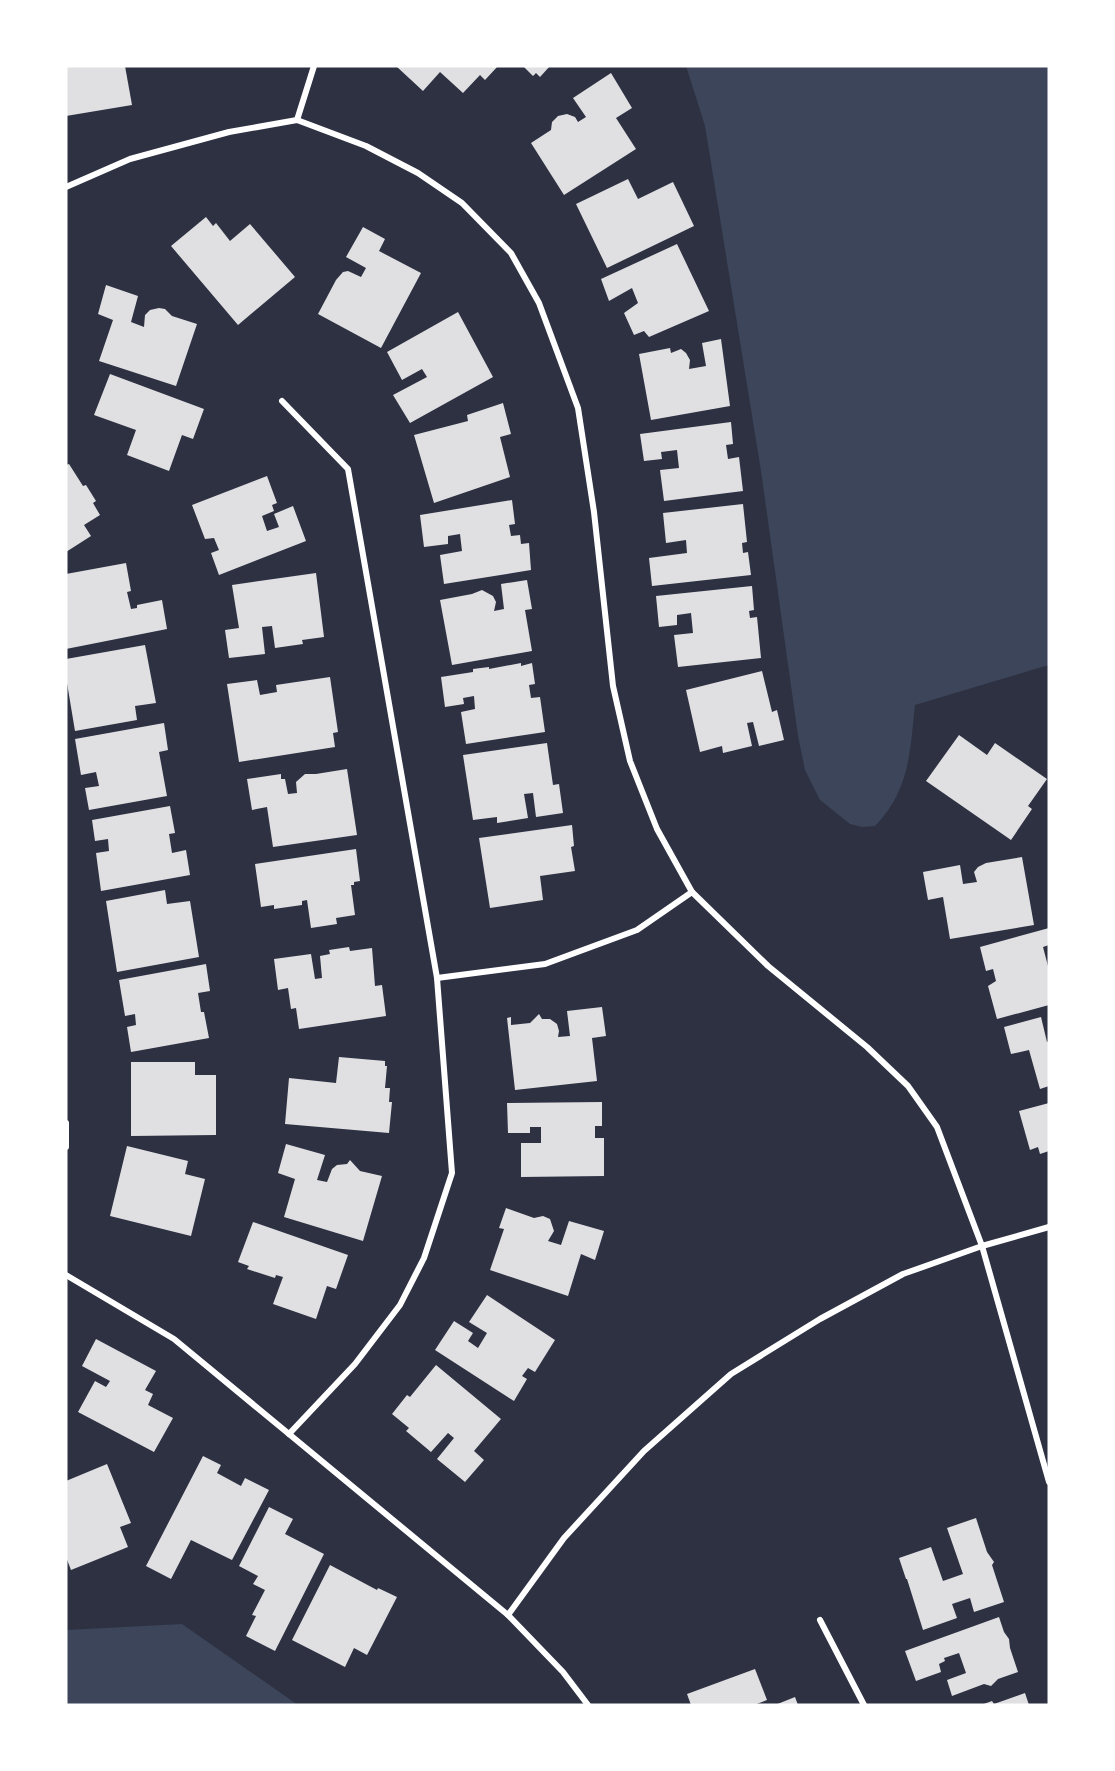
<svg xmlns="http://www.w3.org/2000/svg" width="1115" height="1771" font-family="Arial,sans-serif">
	<rect width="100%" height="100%" fill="#2d3142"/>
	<!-- green -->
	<g fill="#3c4559">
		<path d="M686,66H1049V665L915,705C910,751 910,790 875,826L862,827L850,824L820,800L805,770L798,736L761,471L705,126Z"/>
		<polygon points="182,1624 298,1705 66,1705 66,1630"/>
	</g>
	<!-- building -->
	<g fill="#e0e0e3">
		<polygon points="66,66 125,66 132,105 66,116"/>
		<polygon points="396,66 498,66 485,80 480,75 463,93 440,72 423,91"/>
		<polygon points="523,66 550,66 540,77 536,73 533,76"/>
		<polygon points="611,73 632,108 616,118 636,149 564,195 531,143 551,130 552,122 558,116 567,114 575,117 578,122 586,117 573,98"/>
		<polygon points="628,179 638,199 673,182 694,226 607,268 576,204"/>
		<polygon points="206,217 213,226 216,223 230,241 250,224 295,277 238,325 171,246"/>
		<polygon points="363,227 385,239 379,251 421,273 381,348 318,314 336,280 343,272 348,271 361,277 366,268 346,257"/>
		<polygon points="677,244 709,311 649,337 644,331 634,335 624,313 638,303 632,288 609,301 601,279"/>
		<polygon points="106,285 138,296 131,322 144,327 145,315 150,310 159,308 165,309 172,316 197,324 176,386 99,361 113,320 98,314"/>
		<polygon points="458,312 493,377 410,423 393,395 427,377 422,369 402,380 387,352"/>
		<polygon points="721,339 730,406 651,420 639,354 670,348 671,353 681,349 686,353 690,360 689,369 706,366 702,343"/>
		<polygon points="110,374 204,409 193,439 182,435 169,471 127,455 136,430 94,415"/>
		<polygon points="503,403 511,434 500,437 510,477 434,503 414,435 468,421 467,415"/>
		<polygon points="731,422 733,444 726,445 728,459 739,457 743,491 664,501 660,470 679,468 677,450 661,452 662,459 644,461 640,434"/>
		<polygon points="69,464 83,486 86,485 96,501 93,503 100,515 84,525 91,536 66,552 66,465"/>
		<polygon points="267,476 277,503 272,505 274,511 262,516 267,531 279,527 274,514 293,506 306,541 219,575 211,553 219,550 214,538 205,539 192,505"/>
		<polygon points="512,500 515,524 509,525 511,536 520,535 521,544 529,543 531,570 444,584 440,555 462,551 460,534 448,536 448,544 424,547 420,515"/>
		<polygon points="743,504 747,542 742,543 743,553 748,552 751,575 652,586 649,558 687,553 686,540 666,543 663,513"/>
		<polygon points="126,563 131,591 127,592 131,609 137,608 137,605 162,600 167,629 66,649 66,574"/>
		<polygon points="316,573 324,637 302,640 303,644 275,648 272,626 262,627 265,654 229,658 225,630 239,628 232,585"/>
		<polygon points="527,580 532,609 525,610 532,651 452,665 440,600 472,594 482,590 493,596 496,602 494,611 504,609 501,584"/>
		<polygon points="752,586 754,610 749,611 750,618 757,617 761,658 678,667 674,635 693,633 691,613 677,615 677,625 659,627 656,596"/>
		<polygon points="145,645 156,703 135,706 137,720 75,731 66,677 66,659"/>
		<polygon points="521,663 521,666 532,663 535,684 529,685 531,698 540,697 545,732 466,744 461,712 475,709 474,696 463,698 464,704 445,707 441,677 473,672 473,669 489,667 489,669"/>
		<polygon points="762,671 772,712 777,710 784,740 759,746 753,722 747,723 752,746 723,753 722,746 700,752 686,690"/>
		<polygon points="330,677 338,732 333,733 335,747 239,762 227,684 257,680 260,695 277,692 276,685"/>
		<polygon points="164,723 168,750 159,752 167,796 89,810 85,788 99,786 96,772 81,775 75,739"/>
		<polygon points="959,735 987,755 995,743 1047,779 1028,806 1032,809 1011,840 926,781"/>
		<polygon points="547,743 553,785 559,784 563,813 536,817 533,793 524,794 528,818 497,823 497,817 473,820 463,755"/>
		<polygon points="347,769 357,835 273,847 267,807 252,810 247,779 281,774 281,779 285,779 288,794 297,793 296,782 305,774 316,774"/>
		<polygon points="170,806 175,833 169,834 172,853 186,850 190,875 101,891 96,853 109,851 108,839 95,841 92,820"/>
		<polygon points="572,825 574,846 571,847 575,871 540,876 543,900 490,908 479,838"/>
		<polygon points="356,849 360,881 354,882 354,885 351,885 355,915 336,918 337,924 311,928 307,900 302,901 302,905 274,909 274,905 261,907 255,864"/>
		<polygon points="1022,857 1034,925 950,939 943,897 928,900 923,872 960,865 963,884 977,882 974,872 978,867 986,863"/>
		<polygon points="165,890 167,904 190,901 199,957 117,972 106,901"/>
		<polygon points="1049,928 1049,945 1043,947 1049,970 1049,1005 997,1019 988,986 996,981 993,969 986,971 980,947"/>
		<polygon points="349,947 350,951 372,948 375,986 382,985 386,1016 299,1029 296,1008 291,1009 288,988 278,990 274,959 311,954 315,979 322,978 320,956 330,954 329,950"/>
		<polygon points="206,964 210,991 198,993 201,1012 204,1012 209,1038 131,1052 127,1027 136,1025 135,1014 125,1016 119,980"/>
		<polygon points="602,1007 606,1036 592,1038 597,1081 515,1090 507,1018 511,1017 511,1025 530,1023 539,1014 542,1019 550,1019 557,1024 559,1031 558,1037 570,1036 567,1011"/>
		<polygon points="1041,1017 1047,1042 1049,1041 1049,1086 1040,1089 1029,1050 1011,1054 1004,1027"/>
		<polygon points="339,1057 385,1061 385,1066 387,1066 385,1088 390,1088 389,1102 392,1102 389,1133 285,1124 289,1078 336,1083"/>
		<polygon points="131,1062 195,1062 195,1075 216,1075 216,1135 131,1136"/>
		<polygon points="602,1102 602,1126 595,1126 595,1138 604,1138 604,1176 521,1177 521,1143 541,1143 541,1127 530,1127 530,1133 508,1133 507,1103"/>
		<polygon points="1049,1103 1049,1151 1040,1154 1038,1147 1030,1150 1019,1111"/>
		<polygon points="286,1144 325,1155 317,1180 327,1182 332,1169 337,1165 347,1164 350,1160 360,1171 382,1176 363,1241 284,1217 295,1179 278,1173"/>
		<polygon points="127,1146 188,1161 185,1174 205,1179 191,1236 110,1216"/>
		<polygon points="506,1208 534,1218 543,1216 550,1219 554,1231 548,1241 561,1245 569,1221 604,1231 595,1260 581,1254 568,1296 490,1270 504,1229 499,1228"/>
		<polygon points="253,1222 348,1255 336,1289 327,1286 316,1319 273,1304 283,1277 276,1275 275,1278 247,1269 249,1266 238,1262"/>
		<polygon points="487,1295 555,1340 535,1372 528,1368 522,1376 527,1379 514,1401 435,1350 454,1321 473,1333 468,1341 478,1348 487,1333 469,1322"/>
		<polygon points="96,1339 156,1371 145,1390 153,1394 148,1405 173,1418 154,1452 78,1412 95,1381 106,1387 110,1381 82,1366"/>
		<polygon points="436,1365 501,1419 474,1451 484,1460 465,1482 437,1459 454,1438 448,1433 431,1452 406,1431 409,1428 392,1414 407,1395 410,1397"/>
		<polygon points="203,1456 221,1465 217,1473 241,1486 245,1478 269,1490 232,1560 191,1540 171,1579 146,1566"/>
		<polygon points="107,1464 131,1523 120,1527 128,1547 71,1570 66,1557 66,1481"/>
		<polygon points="269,1507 293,1519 285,1534 324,1554 275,1651 246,1636 256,1616 252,1615 265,1590 253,1584 258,1576 239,1566"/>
		<polygon points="976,1518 987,1552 994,1562 992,1565 1004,1602 974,1612 970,1598 952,1604 957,1618 923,1630 907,1579 906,1579 899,1558 931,1547 943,1581 963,1574 947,1528"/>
		<polygon points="330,1565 377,1590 378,1588 397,1597 367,1655 354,1648 345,1667 292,1640"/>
		<polygon points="999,1617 1004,1632 1009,1639 1010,1648 1018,1672 998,1679 991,1686 984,1684 952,1696 947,1680 966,1673 959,1653 944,1658 945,1661 939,1664 941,1672 916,1681 905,1651"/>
		<polygon points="755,1669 767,1700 754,1705 691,1705 687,1694"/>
		<polygon points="1025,1693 1029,1705 981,1705 992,1701 994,1704"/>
		<polygon points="795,1697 798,1705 775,1705"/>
	</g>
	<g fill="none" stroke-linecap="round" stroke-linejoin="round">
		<!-- minor -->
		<g stroke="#fff" stroke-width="6">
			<polyline points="297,120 314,66"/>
			<polyline points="66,187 130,159 229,132 297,120 366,146 418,173 462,203 511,253 539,303 578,408 594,512 613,686 630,761 657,829 692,892 768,966 867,1047 908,1086 937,1127 982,1246 1049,1482"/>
			<polyline points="282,401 348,469 437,978 452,1173 424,1258 400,1305 355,1364 289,1434"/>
			<polyline points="437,978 545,964 637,930 692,892"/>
			<polyline points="66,1123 66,1147"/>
			<polyline points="66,1275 174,1339 289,1434 508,1615 563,1672 588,1705"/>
			<polyline points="508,1615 564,1538 644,1451 731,1374 820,1319 903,1274 982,1246 1049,1227"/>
			<polyline points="820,1620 864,1705"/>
		</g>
	</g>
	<!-- border -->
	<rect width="1115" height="1771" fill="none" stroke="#ffffff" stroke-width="135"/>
</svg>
